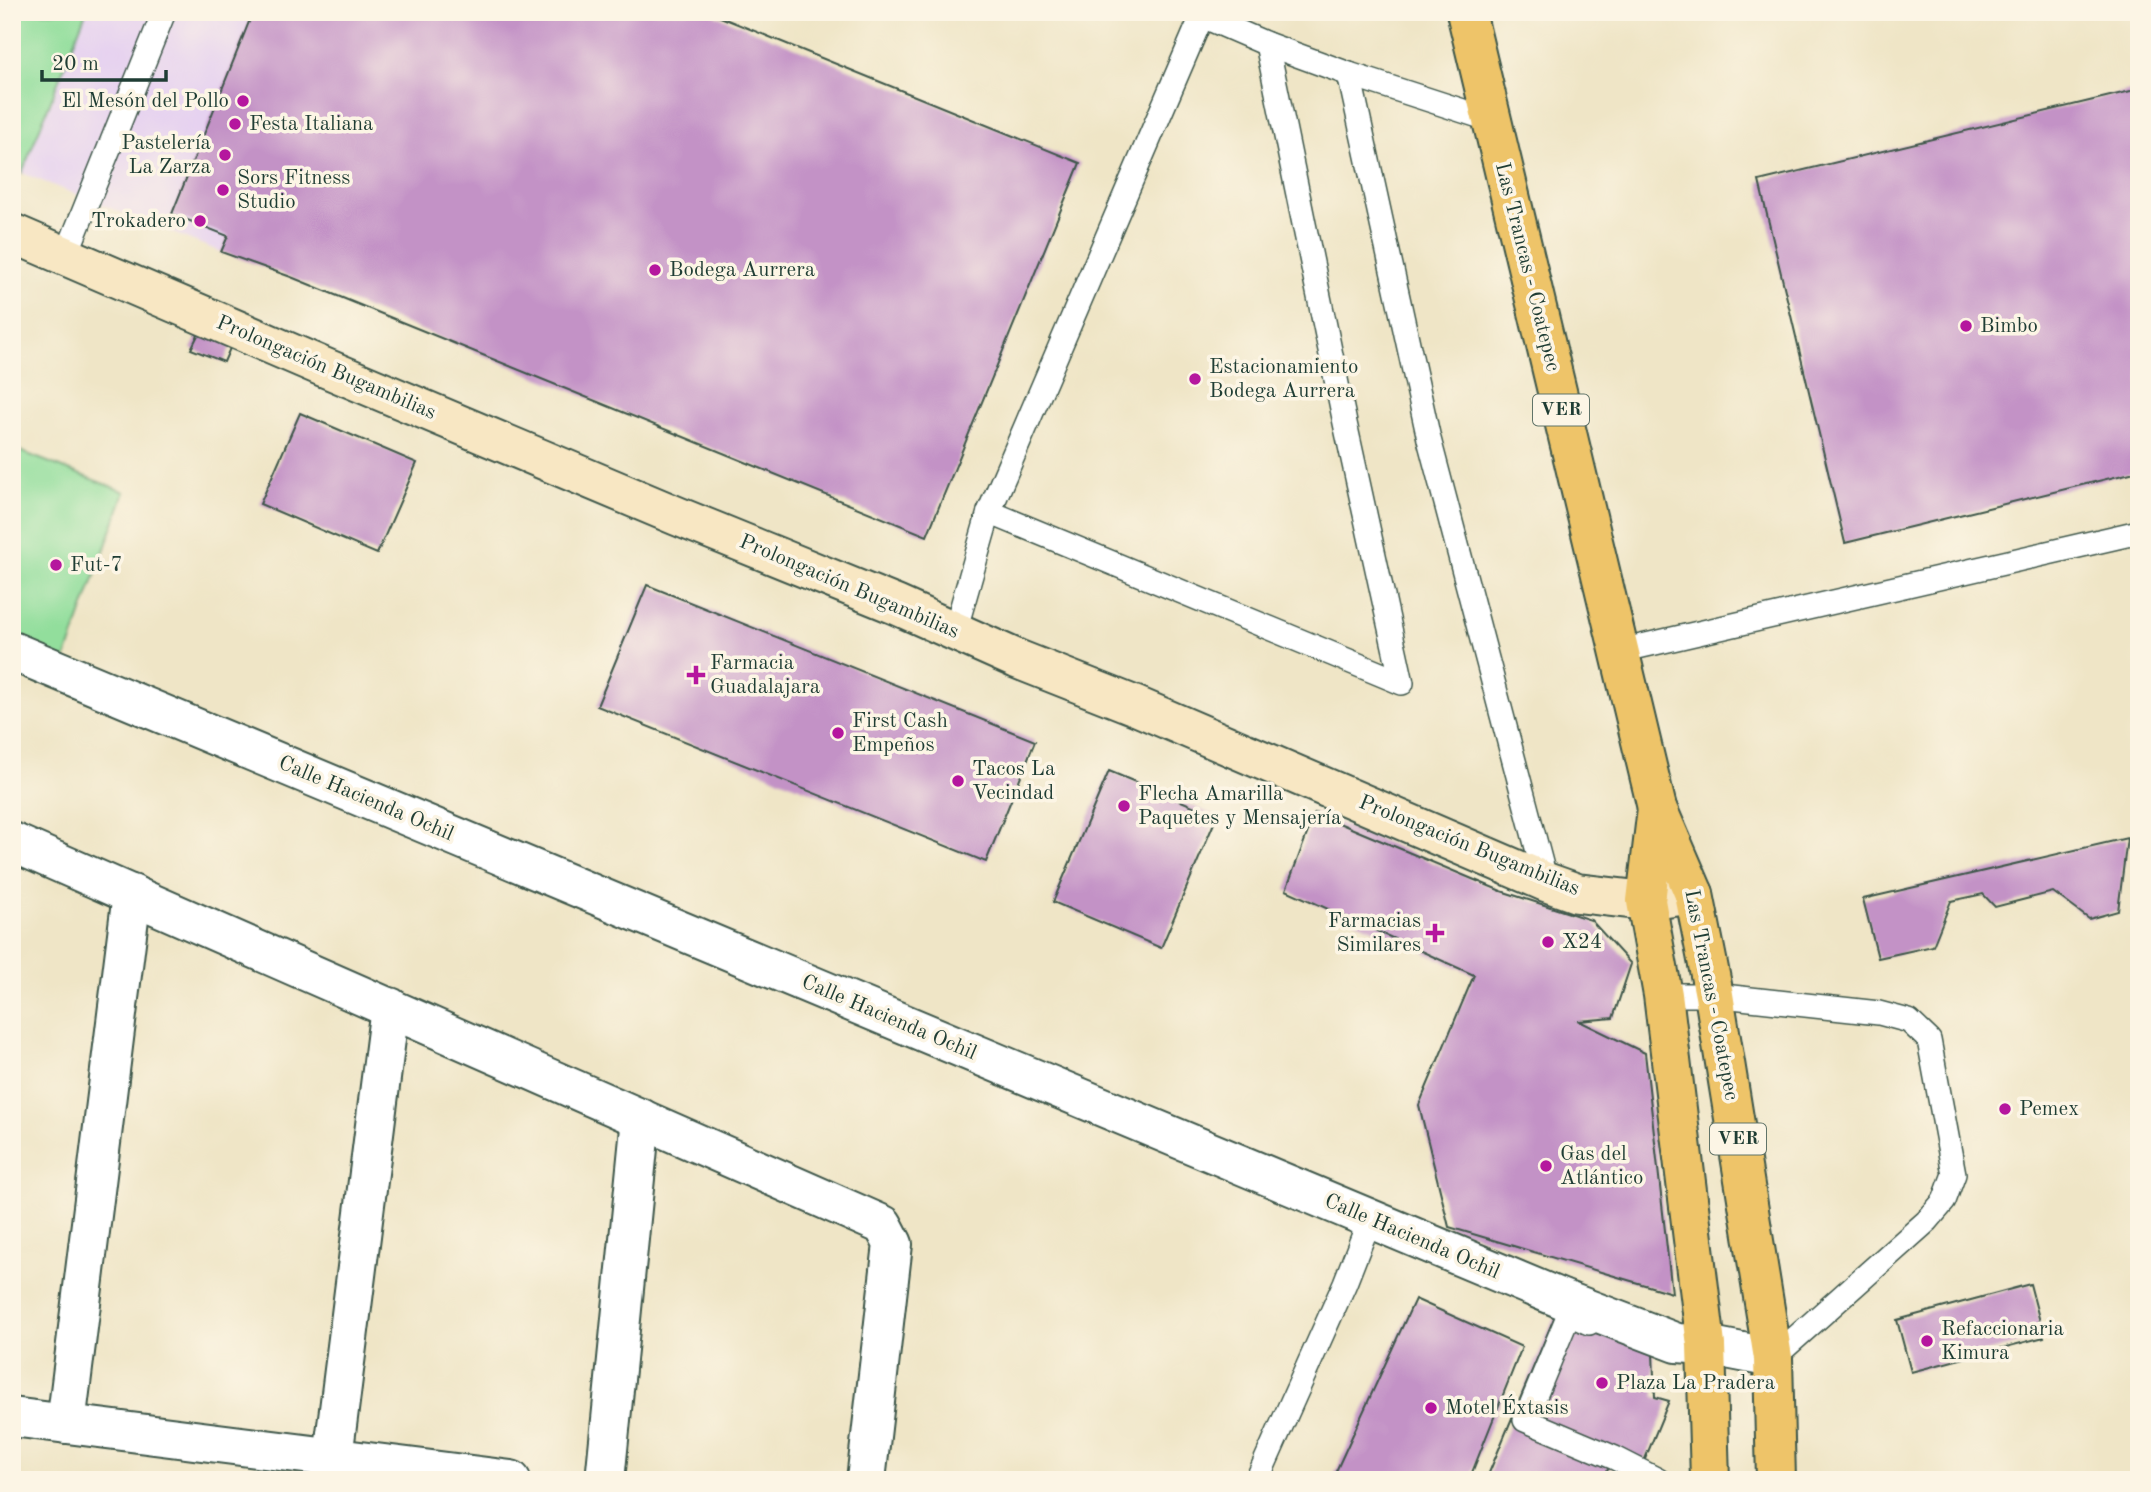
<svg xmlns="http://www.w3.org/2000/svg" width="2151" height="1492" font-family="'Old Standard TT',serif">
	<rect width="100%" height="100%" fill="#fcf5e5"/>
	<filter id="ink" filterUnits="userSpaceOnUse"><feTurbulence type="fractalNoise" baseFrequency=".0143" numOctaves="2"/><feDisplacementMap in="SourceGraphic" scale="14" xChannelSelector="R" yChannelSelector="G"/><feConvolveMatrix kernelMatrix="1 2 1 2 8 2 1 2 1" color-interpolation-filters="sRGB"/></filter>
	<filter id="wash" filterUnits="userSpaceOnUse"><feTurbulence type="fractalNoise" baseFrequency=".00686" numOctaves="4" result="noise"/><feDisplacementMap in="SourceGraphic" scale="28" xChannelSelector="R" yChannelSelector="G"/><feGaussianBlur stdDeviation="1.57" result="paint"/><feColorMatrix in="noise" values="0 0 0 0 0 0 0 0 0 0 0 0 0 0 0 0 0 1.4 0 .05"/><feComposite in="paint" operator="in"/></filter>
	<g filter="url(#wash)">
		<rect width="100%" height="100%" fill="#efe5c6"/>
		<!-- built -->
		<polygon fill="#e6d2f0" points="86,12 317,12 221,252 22,173"/>
		<!-- green -->
		<g fill="#92de9c" stroke="#588e68" stroke-width="2">
			<polygon points="12,12 86,12 22,173 12,169"/>
			<polygon points="12,448 125,492 65,660 12,638"/>
		</g>
		<g id="blocks">
			<!-- building -->
			<g fill="#c392c6">
				<polygon points="253,12 708,12 1080,163 927,536 291,277 221,252 228,236 172,214"/>
				<polygon points="2139,89 2139,471 1845,543 1759,181"/>
				<polygon points="206,319 237,332 224,362 191,349"/>
				<polygon points="300,413 417,463 377,554 260,504"/>
				<polygon points="647,585 1035,741 986,862 597,706"/>
				<polygon points="1109,771 1217,816 1161,948 1053,902"/>
				<polygon points="1315,813 1501,891 1591,920 1631,964 1613,1018 1579,1021 1645,1053 1672,1293 1449,1227 1419,1105 1474,975 1286,890"/>
				<polygon points="2127,838 2118,911 2089,919 2053,892 1995,907 1983,894 1951,901 1933,946 1878,958 1863,899"/>
				<polygon points="2030,1284 2044,1337 1911,1372 1897,1320"/>
				<polygon points="1415,1299 1522,1347 1469,1480 1332,1480"/>
				<polygon points="1562,1299 1652,1333 1655,1397 1669,1401 1643,1464 1609,1467 1603,1480 1486,1480"/>
			</g>
		</g>
	</g>
	<g filter="url(#ink)">
		<use href="#blocks" fill-opacity="0" stroke="#3e564a" stroke-width="2"/>
		<g fill="none" stroke-linecap="round" stroke-linejoin="round">
			<defs>
				<g id="lane">
					<polyline points="1193,12 1267,44 1349,74"/>
					<polyline points="1491,120 1349,74 1429,439 1546,882"/>
					<polyline points="65,258 164,12"/>
					<polyline points="989,512 1402,683 1345,423 1267,44"/>
					<polyline points="955,631 989,512 1202,16"/>
					<polyline points="1620,651 2139,532"/>
					<polyline points="1663,995 1714,995 1879,1013 1909,1021 1929,1040 1954,1174 1944,1201 1927,1221 1773,1358"/>
					<polyline points="1589,1323 1569,1314 1525,1420 1615,1458 1658,1480"/>
					<polyline points="1257,1480 1345,1283 1370,1219"/>
				</g>
				<g id="street">
					<polyline points="12,651 1562,1299 1677,1343 1706,1345 1773,1358"/>
					<polyline points="12,842 883,1225 893,1244 866,1480"/>
					<polyline points="12,1417 511,1480"/>
					<polyline points="66,1424 132,894"/>
					<polyline points="333,1457 390,1007"/>
					<polyline points="605,1480 641,1118"/>
				</g>
				<polyline id="secondary" points="12,233 321,366 677,516 896,605 1017,659 1136,706 1546,882 1577,893 1646,901 1694,894"/>
				<g id="primary">
					<polyline points="1466,12 1657,808 1694,894 1714,995 1773,1358 1776,1480"/>
					<polyline points="1657,808 1646,901 1663,995 1706,1345 1710,1480"/>
				</g>
			</defs>
			<!-- lane casing -->
			<use href="#lane" stroke="#3e564a" stroke-width="26"/>
			<!-- street casing -->
			<use href="#street" stroke="#3e564a" stroke-width="42"/>
			<!-- secondary casing -->
			<use href="#secondary" stroke="#3e564a" stroke-width="42"/>
			<!-- primary casing -->
			<use href="#primary" stroke="#3e564a" stroke-width="42"/>
			<!-- lane -->
			<use href="#lane" stroke="#fff" stroke-width="23"/>
			<!-- street -->
			<use href="#street" stroke="#fff" stroke-width="38"/>
			<!-- secondary -->
			<use href="#secondary" stroke="#f8e7c3" stroke-width="38"/>
			<!-- primary -->
			<use href="#primary" stroke="#eec469" stroke-width="38"/>
		</g>
	</g>
	<!-- markers -->
	<g fill="#b5179e" stroke="#fcf5e5" stroke-width="2.5">
		<circle cx="243" cy="101" r="7"/>
		<circle cx="235" cy="124" r="7"/>
		<circle cx="225" cy="155" r="7"/>
		<circle cx="223" cy="190" r="7"/>
		<circle cx="200" cy="221" r="7"/>
		<circle cx="655" cy="270" r="7"/>
		<circle cx="1966" cy="326" r="7"/>
		<circle cx="1195" cy="379" r="7"/>
		<circle cx="56" cy="565" r="7"/>
		<path d="M692.5 664.5h7v7h7v7h-7v7h-7v-7h-7v-7h7z"/>
		<circle cx="838" cy="733" r="7"/>
		<circle cx="958" cy="781" r="7"/>
		<circle cx="1124" cy="806" r="7"/>
		<path d="M1431.5 922.5h7v7h7v7h-7v7h-7v-7h-7v-7h7z"/>
		<circle cx="1548" cy="942" r="7"/>
		<circle cx="2005" cy="1109" r="7"/>
		<circle cx="1546" cy="1166" r="7"/>
		<circle cx="1927" cy="1341" r="7"/>
		<circle cx="1602" cy="1383" r="7"/>
		<circle cx="1431" cy="1408" r="7"/>
	</g>
	<g text-anchor="middle" dominant-baseline="central" stroke-width="7" stroke-linejoin="round" paint-order="stroke">
		<!-- shield labels -->
		<g fill="#fcf5e5" stroke="#617469" stroke-width="2">
			<rect x="1533" y="394.5" width="56" height="31" rx="5"/>
			<rect x="1710" y="1123.5" width="56" height="31" rx="5"/>
		</g>
		<g font-size="19" font-weight="bold" fill="#1f3d34">
			<text x="1561" y="410">VER</text>
			<text x="1738" y="1139">VER</text>
		</g>
		<!-- poi labels -->
		<g font-size="21" fill="#1f3d34" stroke="#fcf5e5" text-anchor="start">
			<text x="229" y="101" text-anchor="end">El Mesón del Pollo</text>
			<text x="249" y="124">Festa Italiana</text>
			<text x="211" y="143" text-anchor="end">Pastelería<tspan x="211" dy="24">La Zarza</tspan></text>
			<text x="237" y="178">Sors Fitness<tspan x="237" dy="24">Studio</tspan></text>
			<text x="186" y="221" text-anchor="end">Trokadero</text>
			<text x="669" y="270">Bodega Aurrera</text>
			<text x="1980" y="326">Bimbo</text>
			<text x="1209" y="367">Estacionamiento<tspan x="1209" dy="24">Bodega Aurrera</tspan></text>
			<text x="70" y="565">Fut-7</text>
			<text x="710" y="663">Farmacia<tspan x="710" dy="24">Guadalajara</tspan></text>
			<text x="852" y="721">First Cash<tspan x="852" dy="24">Empeños</tspan></text>
			<text x="972" y="769">Tacos La<tspan x="972" dy="24">Vecindad</tspan></text>
			<text x="1138" y="794">Flecha Amarilla<tspan x="1138" dy="24">Paquetes y Mensajería</tspan></text>
			<text x="1421" y="921" text-anchor="end">Farmacias<tspan x="1421" dy="24">Similares</tspan></text>
			<text x="1562" y="942">X24</text>
			<text x="2019" y="1109">Pemex</text>
			<text x="1560" y="1154">Gas del<tspan x="1560" dy="24">Atlántico</tspan></text>
			<text x="1941" y="1329">Refaccionaria<tspan x="1941" dy="24">Kimura</tspan></text>
			<text x="1616" y="1383">Plaza La Pradera</text>
			<text x="1445" y="1408">Motel Éxtasis</text>
		</g>
		<!-- street labels -->
		<g font-size="21" fill="#1f3d34" stroke="#fcf5e5">
			<text transform="translate(1527 267) rotate(76)">Las Trancas - Coatepec</text>
			<text transform="translate(326 368) rotate(23)">Prolongación Bugambilias</text>
			<text transform="translate(849 587) rotate(23)">Prolongación Bugambilias</text>
			<text transform="translate(366 799) rotate(23)">Calle Hacienda Ochil</text>
			<text transform="translate(1469 846) rotate(22)">Prolongación Bugambilias</text>
			<text transform="translate(1711 995) rotate(79)">Las Trancas - Coatepec</text>
			<text transform="translate(889 1018) rotate(23)">Calle Hacienda Ochil</text>
			<text transform="translate(1412 1237) rotate(23)">Calle Hacienda Ochil</text>
		</g>
	</g>
	<!-- margin -->
	<rect width="2151" height="1492" fill="none" stroke="#fcf5e5" stroke-width="42"/>
	<!-- scale -->
	<path d="M42 70v10h124v-10" fill="none" stroke="#1f3d34" stroke-width="3.5"/>
	<text x="52" y="70" font-size="21" fill="#1f3d34" stroke="#fcf5e5" stroke-width="5" paint-order="stroke">20 m</text>
</svg>
